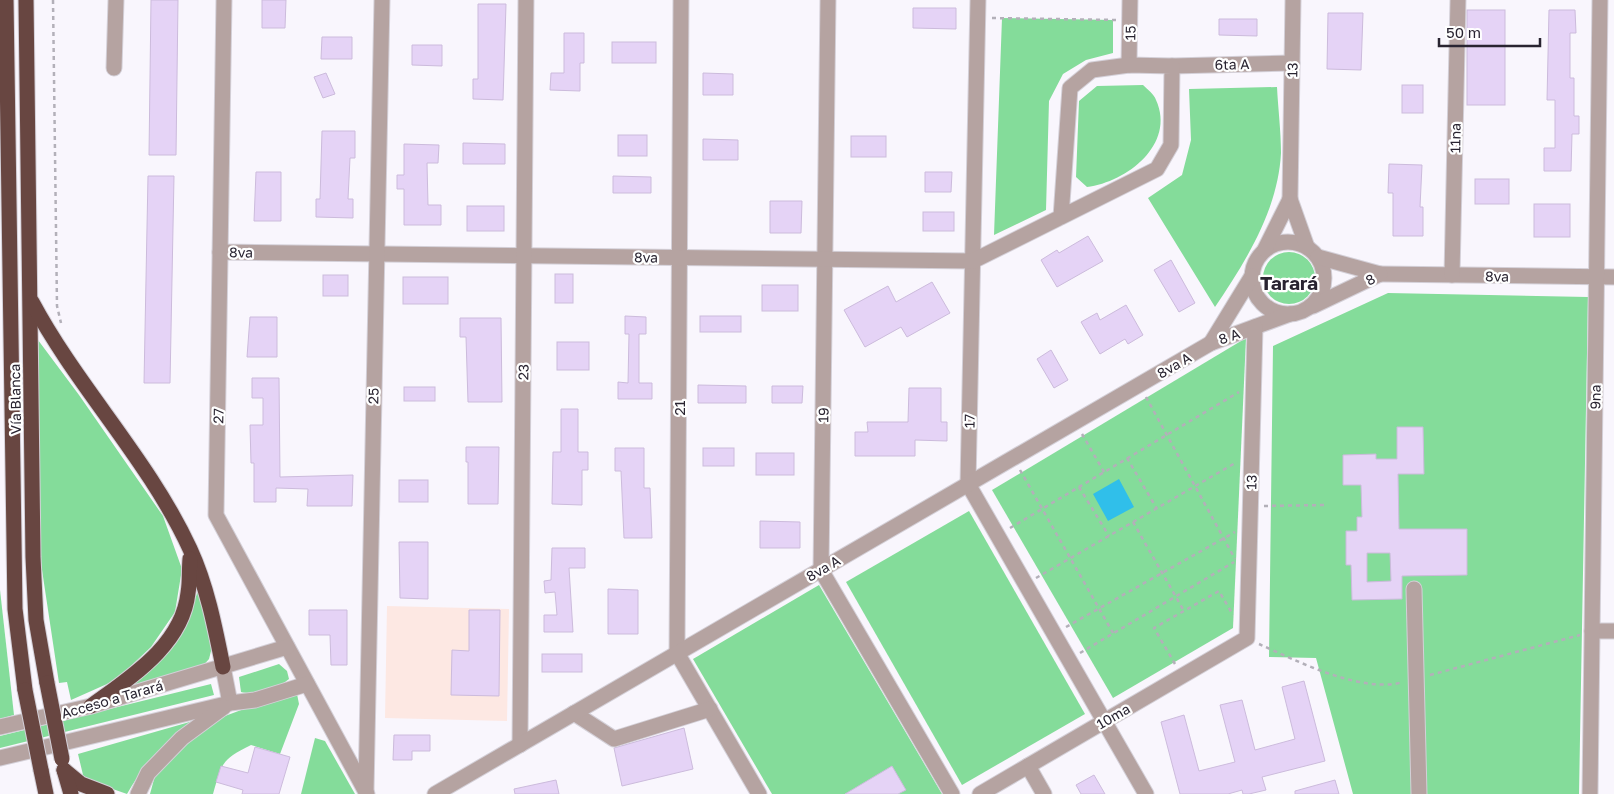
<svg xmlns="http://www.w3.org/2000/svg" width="1614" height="794" font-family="'Golos Text',sans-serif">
	<rect width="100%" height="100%" fill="#f9f6fd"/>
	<!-- education -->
	<polygon fill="#fde8e3" points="387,606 509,609 507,721 385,718"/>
	<!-- green -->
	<g fill="#84dc9a">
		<polygon points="1002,18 1113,20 1113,53 1086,60 1063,74 1049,101 1046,210 994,235"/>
		<path d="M1143,85C1147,89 1154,94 1156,100C1176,144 1127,182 1087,187L1076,177L1079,101L1097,86Z"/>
		<path d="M1277,87C1278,108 1281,131 1281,153C1278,210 1246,261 1215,307L1148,198L1182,175L1191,140L1189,89Z"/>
		<circle cx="1289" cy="278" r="26"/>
		<polygon points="1388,293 1588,297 1579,794 1353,794 1316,658 1269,657 1273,346"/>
		<polygon points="1246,338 1233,628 1113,698 992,490"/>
		<polygon points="38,340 79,395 163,516 182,569 175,612 151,647 116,680 71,700 67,682 59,683 39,550"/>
		<polygon points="969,511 1085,714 962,785 846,582"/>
		<polygon points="819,585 942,794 772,794 693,659"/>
		<path d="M199,588L212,647L209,659L201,668L126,690C168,661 182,636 199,588Z"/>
		<polygon points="0,590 14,715 0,719"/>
		<path d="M279,664L287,671L289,679C278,689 254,696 241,692L239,677Z"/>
		<polygon points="211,684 214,695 0,748 0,736"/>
		<path d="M297,694L299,704L280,754L251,745C221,760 222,763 213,794H150L156,772L193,739L225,716L268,700Z"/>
		<path d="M193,721C166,744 144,763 127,794L84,779L78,754Z"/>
		<polygon points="315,738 325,741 355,794 301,794"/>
	</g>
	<!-- water -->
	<polygon fill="#30bfea" points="1119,479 1134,507 1108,521 1093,494"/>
	<!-- building -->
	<g fill="#e5d3f6" stroke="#ccbbdc" fill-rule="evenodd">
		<polygon points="151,0 178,0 176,155 149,155"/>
		<polygon points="262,0 286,0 285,28 262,28"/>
		<polygon points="478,4 506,4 503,100 473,99 473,79 478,79"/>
		<polygon points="913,8 956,8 956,29 913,28"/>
		<rect x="1467" y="10" width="38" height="95"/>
		<polygon points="1549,10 1575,10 1576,33 1570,33 1570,78 1574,78 1574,116 1579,116 1579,134 1572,134 1571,171 1544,171 1544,148 1555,148 1555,100 1547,100"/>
		<polygon points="1328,13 1363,13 1361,70 1327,69"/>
		<polygon points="1219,19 1257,19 1257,36 1219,35"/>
		<polygon points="564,33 584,33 584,63 580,63 580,91 550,90 551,73 564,73"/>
		<polygon points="322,37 352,37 352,59 321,59"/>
		<rect x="612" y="42" width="44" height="21"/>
		<polygon points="412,45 442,45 442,66 412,65"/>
		<polygon points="326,73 335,94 323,98 314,77"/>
		<polygon points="703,73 733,74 733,95 703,95"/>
		<rect x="1402" y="85" width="21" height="28"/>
		<polygon points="322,131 355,131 355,158 350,158 348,199 353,199 353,218 316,217 316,199 320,199"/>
		<rect x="618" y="135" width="29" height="21"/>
		<rect x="851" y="136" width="35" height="21"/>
		<polygon points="703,139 738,140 738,160 703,160"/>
		<polygon points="463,143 505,144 505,164 463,164"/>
		<polygon points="404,144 439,145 438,163 427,163 428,205 441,205 441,225 404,225 404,189 397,189 397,175 404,175"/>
		<polygon points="1389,164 1422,165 1420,207 1423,207 1423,236 1393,236 1393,193 1388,193"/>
		<polygon points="256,172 281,172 281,221 254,221"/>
		<polygon points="925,172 952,172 951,192 925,192"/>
		<polygon points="148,176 174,176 170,383 144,383"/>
		<polygon points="613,176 651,177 651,193 613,193"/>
		<rect x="1475" y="179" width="34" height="25"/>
		<polygon points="770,201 802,201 801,233 770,233"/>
		<rect x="1534" y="204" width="36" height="33"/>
		<rect x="467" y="206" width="37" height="25"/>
		<rect x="923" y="212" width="31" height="19"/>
		<polygon points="1088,236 1103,261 1057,287 1041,260 1057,250 1059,253"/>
		<polygon points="1171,260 1195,303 1179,312 1154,270"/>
		<rect x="555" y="274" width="18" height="29"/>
		<rect x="323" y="275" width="25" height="21"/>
		<rect x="403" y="277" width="45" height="27"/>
		<polygon points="932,282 950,313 907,337 901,327 865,347 844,310 888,286 896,302"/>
		<rect x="762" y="285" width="36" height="26"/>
		<polygon points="1126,305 1143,335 1128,344 1125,339 1100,354 1081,322 1097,313 1100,320"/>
		<polygon points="625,316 646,317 646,334 639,334 639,383 652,383 652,399 618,399 618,382 628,383 629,334 625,334"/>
		<rect x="700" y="316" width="41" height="16"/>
		<polygon points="250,317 277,317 277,357 247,357"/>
		<polygon points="460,318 501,318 502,402 468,402 466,337 460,337"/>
		<rect x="557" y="342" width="32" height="28"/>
		<polygon points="1051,350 1068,380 1054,388 1037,359"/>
		<polygon points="252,378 279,378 280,477 353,475 352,506 307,506 308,489 276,488 276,502 254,502 254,463 251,463 250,425 263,425 263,398 252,398"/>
		<polygon points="698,385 746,386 746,403 698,403"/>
		<polygon points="772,386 803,386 802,403 772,403"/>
		<rect x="404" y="387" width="31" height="14"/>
		<polygon points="909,388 941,388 941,422 947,422 947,441 915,440 915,456 855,456 855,432 868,432 867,422 908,422"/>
		<polygon points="561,409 578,409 578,452 588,452 588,470 582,470 582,505 552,504 553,452 561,452"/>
		<path d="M1397,427H1423L1424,474H1398L1399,529H1467V575L1402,576V599L1352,600L1351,565H1346V531H1357V517H1362L1361,485H1343V455L1376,454V459H1397ZM1367,553H1390L1391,581L1367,582Z"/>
		<polygon points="466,447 499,447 498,504 468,504 468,462 466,462"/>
		<polygon points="615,448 644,448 644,488 650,488 652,538 624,538 621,471 615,471"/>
		<rect x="703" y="448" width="31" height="18"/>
		<rect x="756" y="453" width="38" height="22"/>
		<rect x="399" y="480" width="29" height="22"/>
		<polygon points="760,521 800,522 800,548 760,548"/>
		<polygon points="399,542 428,542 428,599 400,598"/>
		<polygon points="552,548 585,548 585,568 569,568 573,632 544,632 544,615 557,615 555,592 545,593 544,581 551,580"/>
		<polygon points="608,589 638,590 638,634 608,634"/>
		<polygon points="309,610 347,610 347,665 331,665 330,635 309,635"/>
		<polygon points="469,610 500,610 499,696 451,695 452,650 469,651"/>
		<rect x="542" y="654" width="40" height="18"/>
		<polygon points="1304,681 1325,761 1262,777 1266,790 1249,794 1243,794 1242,790 1228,794 1180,794 1161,722 1184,715 1199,771 1235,762 1220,705 1242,700 1255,750 1295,739 1282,687"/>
		<polygon points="684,728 693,769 622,786 614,748"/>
		<polygon points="394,735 430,735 430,751 412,751 412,760 393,760"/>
		<polygon points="255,747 290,757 279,794 242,794 243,790 216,782 221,766 248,773"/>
		<polygon points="892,766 906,790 898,794 845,794"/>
		<polygon points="1094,775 1105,794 1081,794 1076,785"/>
		<polygon points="556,780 559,794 515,794 514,789"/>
		<polygon points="1335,780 1339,794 1295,794 1295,791"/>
	</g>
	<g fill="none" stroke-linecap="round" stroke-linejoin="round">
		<defs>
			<g id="minor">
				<polyline points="224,0 216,515 367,794"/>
				<polyline points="681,0 677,653 759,794"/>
				<polyline points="828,0 821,570 952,794"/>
				<polyline points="978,0 968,484 1146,794"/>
				<polyline points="1129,65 1130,0"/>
				<polyline points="1172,66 1292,63"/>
				<polyline points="114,68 116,0"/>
				<polyline points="1290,199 1293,0"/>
				<circle cx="1288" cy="278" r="36"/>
				<polyline points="1265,249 1290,199 1307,247"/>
				<polyline points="220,252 973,261 1157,169 1171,145 1172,66 1129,65 1092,70 1070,88 1061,217"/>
				<polyline points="1380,274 1614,277"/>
				<polyline points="1452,275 1458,0"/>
				<polyline points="1252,276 1211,343 1290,314"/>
				<polyline points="1313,306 1380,274 1318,257"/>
				<polyline points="1414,589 1419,794"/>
				<polyline points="1592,631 1614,631"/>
				<polyline points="223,667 230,703"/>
				<polyline points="574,713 614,739 710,709"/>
				<polyline points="0,727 91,706 287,647"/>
				<polyline points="520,745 526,0"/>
				<polyline points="0,758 230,703 255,700 307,684"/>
				<polyline points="1028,766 1044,794"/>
				<polyline points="366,791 382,0"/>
				<polyline points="138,794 148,773 182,738 224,707"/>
				<polyline points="435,794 1211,343"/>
				<polyline points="980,794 1247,638 1255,327"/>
				<polyline points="1590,794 1600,0"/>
			</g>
			<g id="highway">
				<polyline points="6,0 15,609 25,690"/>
				<polyline points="26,0 33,557 36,620 47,683"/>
				<path d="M32,302C78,388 149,460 190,549C207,586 215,627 223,667"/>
				<path d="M91,706C129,678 182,646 188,593C190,582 189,570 190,559"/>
				<polyline points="41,770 46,794"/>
				<polyline points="64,770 81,784 107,794"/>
				<polyline points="64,770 71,794"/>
			</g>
		</defs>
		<!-- minor casing -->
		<use href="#minor" stroke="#d4d0d8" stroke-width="17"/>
		<!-- highway casing -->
		<use href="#highway" stroke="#d4d0d8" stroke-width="17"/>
		<!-- path -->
		<g stroke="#b3b0b9" stroke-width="2.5" stroke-dasharray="4 4" stroke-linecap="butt">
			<polyline points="53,0 57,306 61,323"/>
			<polyline points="992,18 1116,20"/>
			<polyline points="1146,397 1235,559"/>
			<polyline points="1082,434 1104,472"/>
			<polyline points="1127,458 1157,509"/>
			<polyline points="1020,470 1113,633"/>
			<polyline points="1079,487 1109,536"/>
			<polyline points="1264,506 1327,505"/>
			<polyline points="1133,522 1184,611"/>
			<polyline points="1010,528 1239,392"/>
			<polyline points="1036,578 1237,462"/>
			<polyline points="1066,627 1235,532"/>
			<path d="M1259,644C1297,661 1362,694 1403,682"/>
			<polyline points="1080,653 1234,562"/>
			<polyline points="1175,664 1154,628 1219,591 1233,615"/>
			<polyline points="1430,675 1580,635"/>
		</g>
		<!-- minor -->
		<use href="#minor" stroke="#b5a3a1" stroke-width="15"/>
		<!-- highway -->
		<use href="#highway" stroke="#684641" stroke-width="15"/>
		<defs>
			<g id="highway-bridge">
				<polyline points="47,683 62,759"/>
				<polyline points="25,690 41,770"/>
			</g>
		</defs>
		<!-- highway-bridge casing -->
		<use href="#highway-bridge" stroke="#d4d0d8" stroke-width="17" stroke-linecap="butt"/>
		<!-- highway-bridge -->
		<use href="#highway-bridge" stroke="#684641" stroke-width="15"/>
	</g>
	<g text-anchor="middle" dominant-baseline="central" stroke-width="4.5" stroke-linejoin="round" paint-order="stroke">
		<!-- street labels -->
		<g font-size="14" fill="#292431" stroke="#fff">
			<text transform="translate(1130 33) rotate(-89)">15</text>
			<text transform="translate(1232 64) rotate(-1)">6ta A</text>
			<text transform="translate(1292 70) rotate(-89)">13</text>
			<text transform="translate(1455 138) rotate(-89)">11na</text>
			<text transform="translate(241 252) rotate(1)">8va</text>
			<text transform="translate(646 257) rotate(1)">8va</text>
			<text transform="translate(1497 276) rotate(1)">8va</text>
			<text transform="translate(1370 279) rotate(-29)">8</text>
			<text transform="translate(1229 336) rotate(-20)">8 A</text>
			<text transform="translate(1174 365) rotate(-30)">8va A</text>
			<text transform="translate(523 372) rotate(-89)">23</text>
			<text transform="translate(373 396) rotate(-89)">25</text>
			<text transform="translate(1595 397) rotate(-89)">9na</text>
			<text transform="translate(15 399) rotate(-91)">Vía Blanca</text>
			<text transform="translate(679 408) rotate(-90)">21</text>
			<text transform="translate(823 415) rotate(-89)">19</text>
			<text transform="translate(218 416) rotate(-89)">27</text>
			<text transform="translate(969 421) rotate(-89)">17</text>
			<text transform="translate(1251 482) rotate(-88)">13</text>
			<text transform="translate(823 568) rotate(-30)">8va A</text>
			<text transform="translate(112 699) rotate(-16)">Acceso a Tarará</text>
			<text transform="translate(1113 716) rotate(-30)">10ma</text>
		</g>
		<!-- district labels -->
		<g font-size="19" font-weight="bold" fill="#292431" stroke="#fff">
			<text x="1289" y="282">Tarará</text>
		</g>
	</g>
	<!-- scale -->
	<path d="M1439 38v8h101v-8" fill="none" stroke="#292431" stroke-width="2.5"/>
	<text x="1446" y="38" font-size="15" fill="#292431" stroke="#ffffff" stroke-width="4" paint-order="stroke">50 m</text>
</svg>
